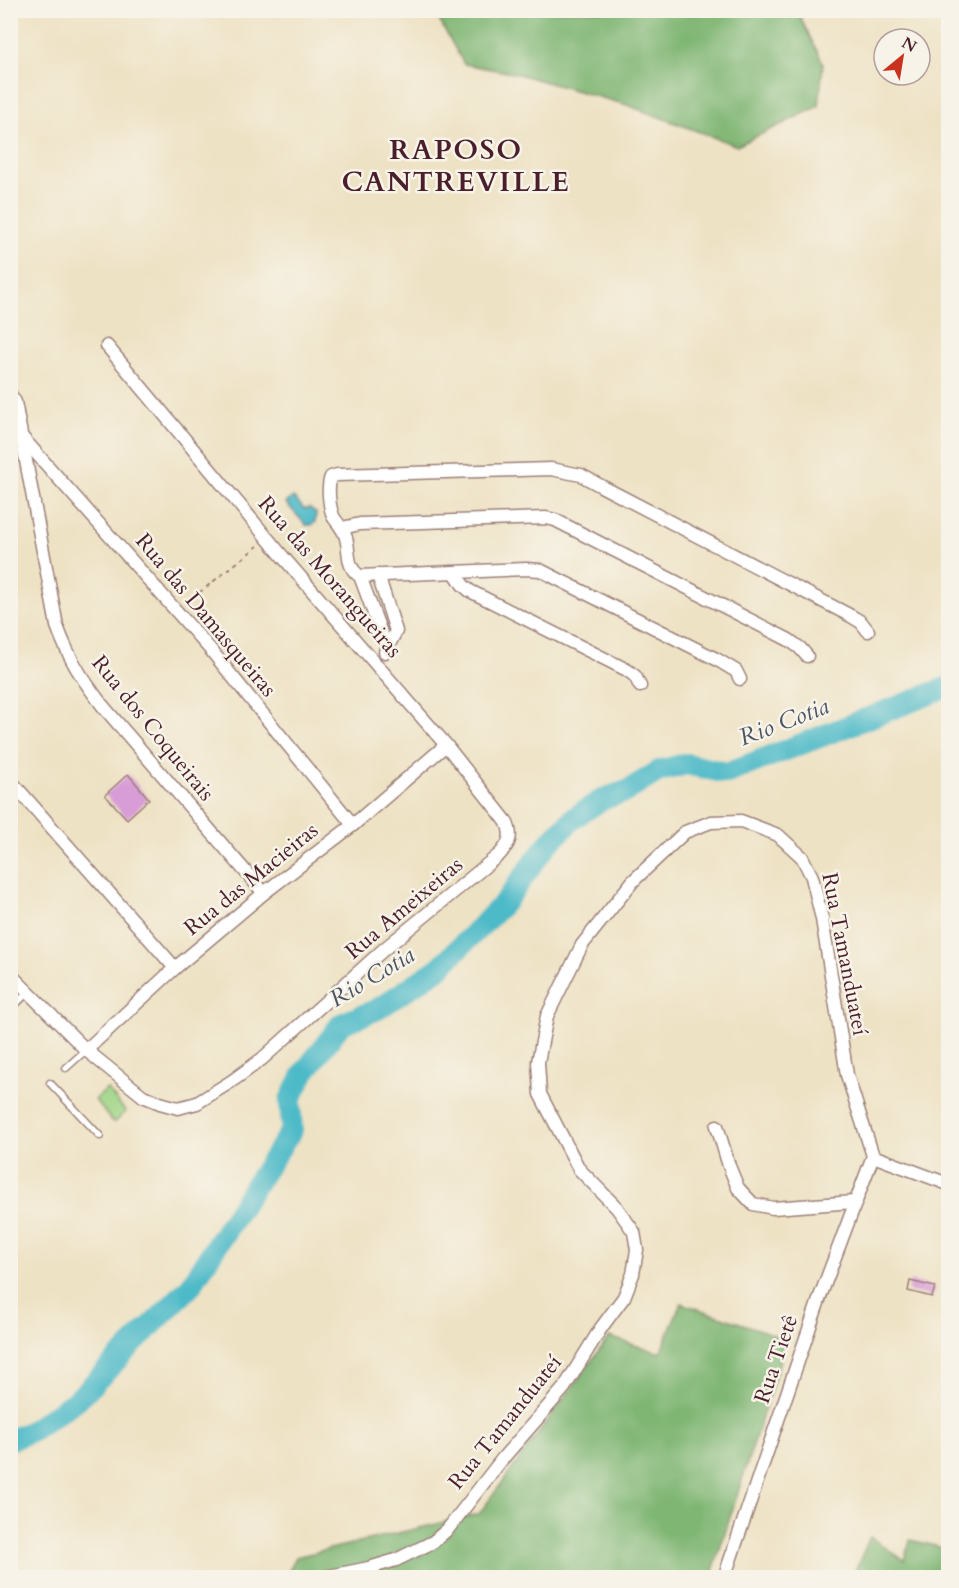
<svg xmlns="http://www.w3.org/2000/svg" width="959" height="1588" font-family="Cardo,serif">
	<rect width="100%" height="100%" fill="#f7f3e8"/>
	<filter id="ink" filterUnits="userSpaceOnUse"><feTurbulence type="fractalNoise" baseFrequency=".0167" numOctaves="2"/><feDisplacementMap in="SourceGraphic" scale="12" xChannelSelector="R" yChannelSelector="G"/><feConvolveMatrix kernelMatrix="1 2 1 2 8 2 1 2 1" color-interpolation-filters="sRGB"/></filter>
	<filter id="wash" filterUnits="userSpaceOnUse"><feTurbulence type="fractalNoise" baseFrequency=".008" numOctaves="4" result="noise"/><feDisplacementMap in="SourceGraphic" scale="24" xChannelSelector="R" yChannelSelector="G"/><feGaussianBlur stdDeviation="1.35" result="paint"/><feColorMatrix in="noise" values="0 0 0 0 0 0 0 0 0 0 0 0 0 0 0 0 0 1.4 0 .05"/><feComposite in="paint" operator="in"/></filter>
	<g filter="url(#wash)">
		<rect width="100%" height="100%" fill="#eee2c4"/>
		<!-- green -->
		<polygon fill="#9fd586" stroke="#747a58" stroke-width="1.5" points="107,1089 126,1112 114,1123 95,1100"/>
		<!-- forest -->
		<g fill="#7fb673" stroke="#646a4f" stroke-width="1.5">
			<polygon points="434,11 797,11 823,63 819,106 737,146 627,105 518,74 464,64"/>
			<polygon points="681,1303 787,1339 711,1577 285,1578 296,1557 479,1514 609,1337 660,1353"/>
			<polygon points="870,1537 904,1560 910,1540 948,1549 948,1577 852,1577"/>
		</g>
		<!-- water -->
		<polygon fill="#4dbac8" stroke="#4c6c7a" stroke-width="1.5" points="293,497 304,509 310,508 316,513 315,522 311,525 306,525 286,503"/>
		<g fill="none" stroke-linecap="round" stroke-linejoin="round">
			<!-- river -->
			<polyline stroke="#4dbac8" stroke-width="22" points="10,1440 31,1431 78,1399 190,1287 253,1188 292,1130 290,1100 304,1073 341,1024 378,1009 439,968 505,902 547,845 575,817 603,799 627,791 659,771 686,764 727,773 948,687"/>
		</g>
		<g id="blocks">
			<!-- building -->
			<g fill="#d89cd6">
				<polygon points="128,774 149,799 127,819 105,795"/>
				<polygon points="910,1281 935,1287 932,1297 908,1291"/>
			</g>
		</g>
	</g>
	<g filter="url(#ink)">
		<use href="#blocks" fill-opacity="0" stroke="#9c8078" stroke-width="1.5"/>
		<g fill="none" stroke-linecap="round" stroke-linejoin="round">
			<defs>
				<g id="lane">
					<polyline points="10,1010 27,993"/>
					<polyline points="66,1068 86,1050"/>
					<polyline points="50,1083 100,1136"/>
				</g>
				<g id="street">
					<path d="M10,394L15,402L57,626C69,659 81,677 102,705L264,893"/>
					<polyline points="21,436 210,649 353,825"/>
					<polyline points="342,528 360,524 546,518 555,520 789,640 800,648 807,656"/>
					<polyline points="455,573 463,585 470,591 627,670 635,676 640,686"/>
					<polyline points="378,575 396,631 385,652"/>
					<polyline points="360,576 526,569 540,570 716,659 736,671 740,679"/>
					<path d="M387,649L360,576C346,568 350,552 346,538C344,530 339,525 334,518C329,508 327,487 331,477L337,475L551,469L581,475L601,486L851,616L861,622L868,631"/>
					<polyline points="10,780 175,968"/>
					<path d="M10,974L86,1050L143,1096L160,1103L178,1108L197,1103L232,1081L262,1059L383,950L500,854C510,843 513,835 506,821L446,745L283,557L107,346"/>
					<polyline points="86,1050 175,968 264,893 353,825 446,745"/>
					<polyline points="717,1126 729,1166 738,1188 753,1204 773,1208 854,1202"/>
					<polyline points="873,1156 948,1184"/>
					<polyline points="320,1578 369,1568 396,1560 433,1542 448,1529 503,1458 564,1388 601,1328 624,1297 633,1274 637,1250 634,1232 617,1208 579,1169 540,1094 538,1062 547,1016 582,945 633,881 685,832 711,822 741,821 778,835 802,857 812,877 822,919 847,1075 873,1156"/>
					<polyline points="724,1578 821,1294 873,1156"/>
				</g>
			</defs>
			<!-- lane casing -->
			<use href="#lane" stroke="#9c8078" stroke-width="9"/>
			<!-- street casing -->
			<use href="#street" stroke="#9c8078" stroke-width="15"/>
			<!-- path -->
			<polyline stroke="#9c8078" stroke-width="2" stroke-dasharray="4.5 4.5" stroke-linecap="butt" points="185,604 258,546"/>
			<!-- lane -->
			<use href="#lane" stroke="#fff" stroke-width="6"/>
			<!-- street -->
			<use href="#street" stroke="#fff" stroke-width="12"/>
		</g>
	</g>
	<g text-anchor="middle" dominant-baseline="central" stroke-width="5" stroke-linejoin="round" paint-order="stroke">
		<!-- street labels -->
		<g font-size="22" fill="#4a1f2b" stroke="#f7f3e8">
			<text transform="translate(330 577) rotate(49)">Rua das Morangueiras</text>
			<text transform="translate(206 615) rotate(50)">Rua das Damasqueiras</text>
			<text transform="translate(153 728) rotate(51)">Rua dos Coqueirais</text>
			<text transform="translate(251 879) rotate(-39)">Rua das Macieiras</text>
			<text transform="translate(404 908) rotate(-40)">Rua Ameixeiras</text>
			<text transform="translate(845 954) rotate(79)">Rua Tamanduateí</text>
			<text transform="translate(776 1359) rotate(-71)">Rua Tietê</text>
			<text transform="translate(505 1422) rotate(-51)">Rua Tamanduateí</text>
		</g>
		<!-- water labels -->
		<g font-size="24" font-style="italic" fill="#4b5562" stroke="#f7f3e8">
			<text transform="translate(784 722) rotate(-21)">Rio Cotia</text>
			<text transform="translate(372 977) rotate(-31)">Rio Cotia</text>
		</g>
		<!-- district labels -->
		<g font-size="28" font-weight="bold" letter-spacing="1.5" fill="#4a1f2b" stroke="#f7f3e8">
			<text x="456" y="150">RAPOSO<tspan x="456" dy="32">CANTREVILLE</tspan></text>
		</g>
	</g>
	<!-- margin -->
	<rect width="959" height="1588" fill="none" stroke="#f7f3e8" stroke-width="36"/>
	<!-- north arrow -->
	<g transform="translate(902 57) rotate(30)"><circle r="28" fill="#f7f3e8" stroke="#b29e9c" stroke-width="1.5"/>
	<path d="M0-4.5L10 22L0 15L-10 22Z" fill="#c8321e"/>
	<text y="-9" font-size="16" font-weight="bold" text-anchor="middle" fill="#4a1f2b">N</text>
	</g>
</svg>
